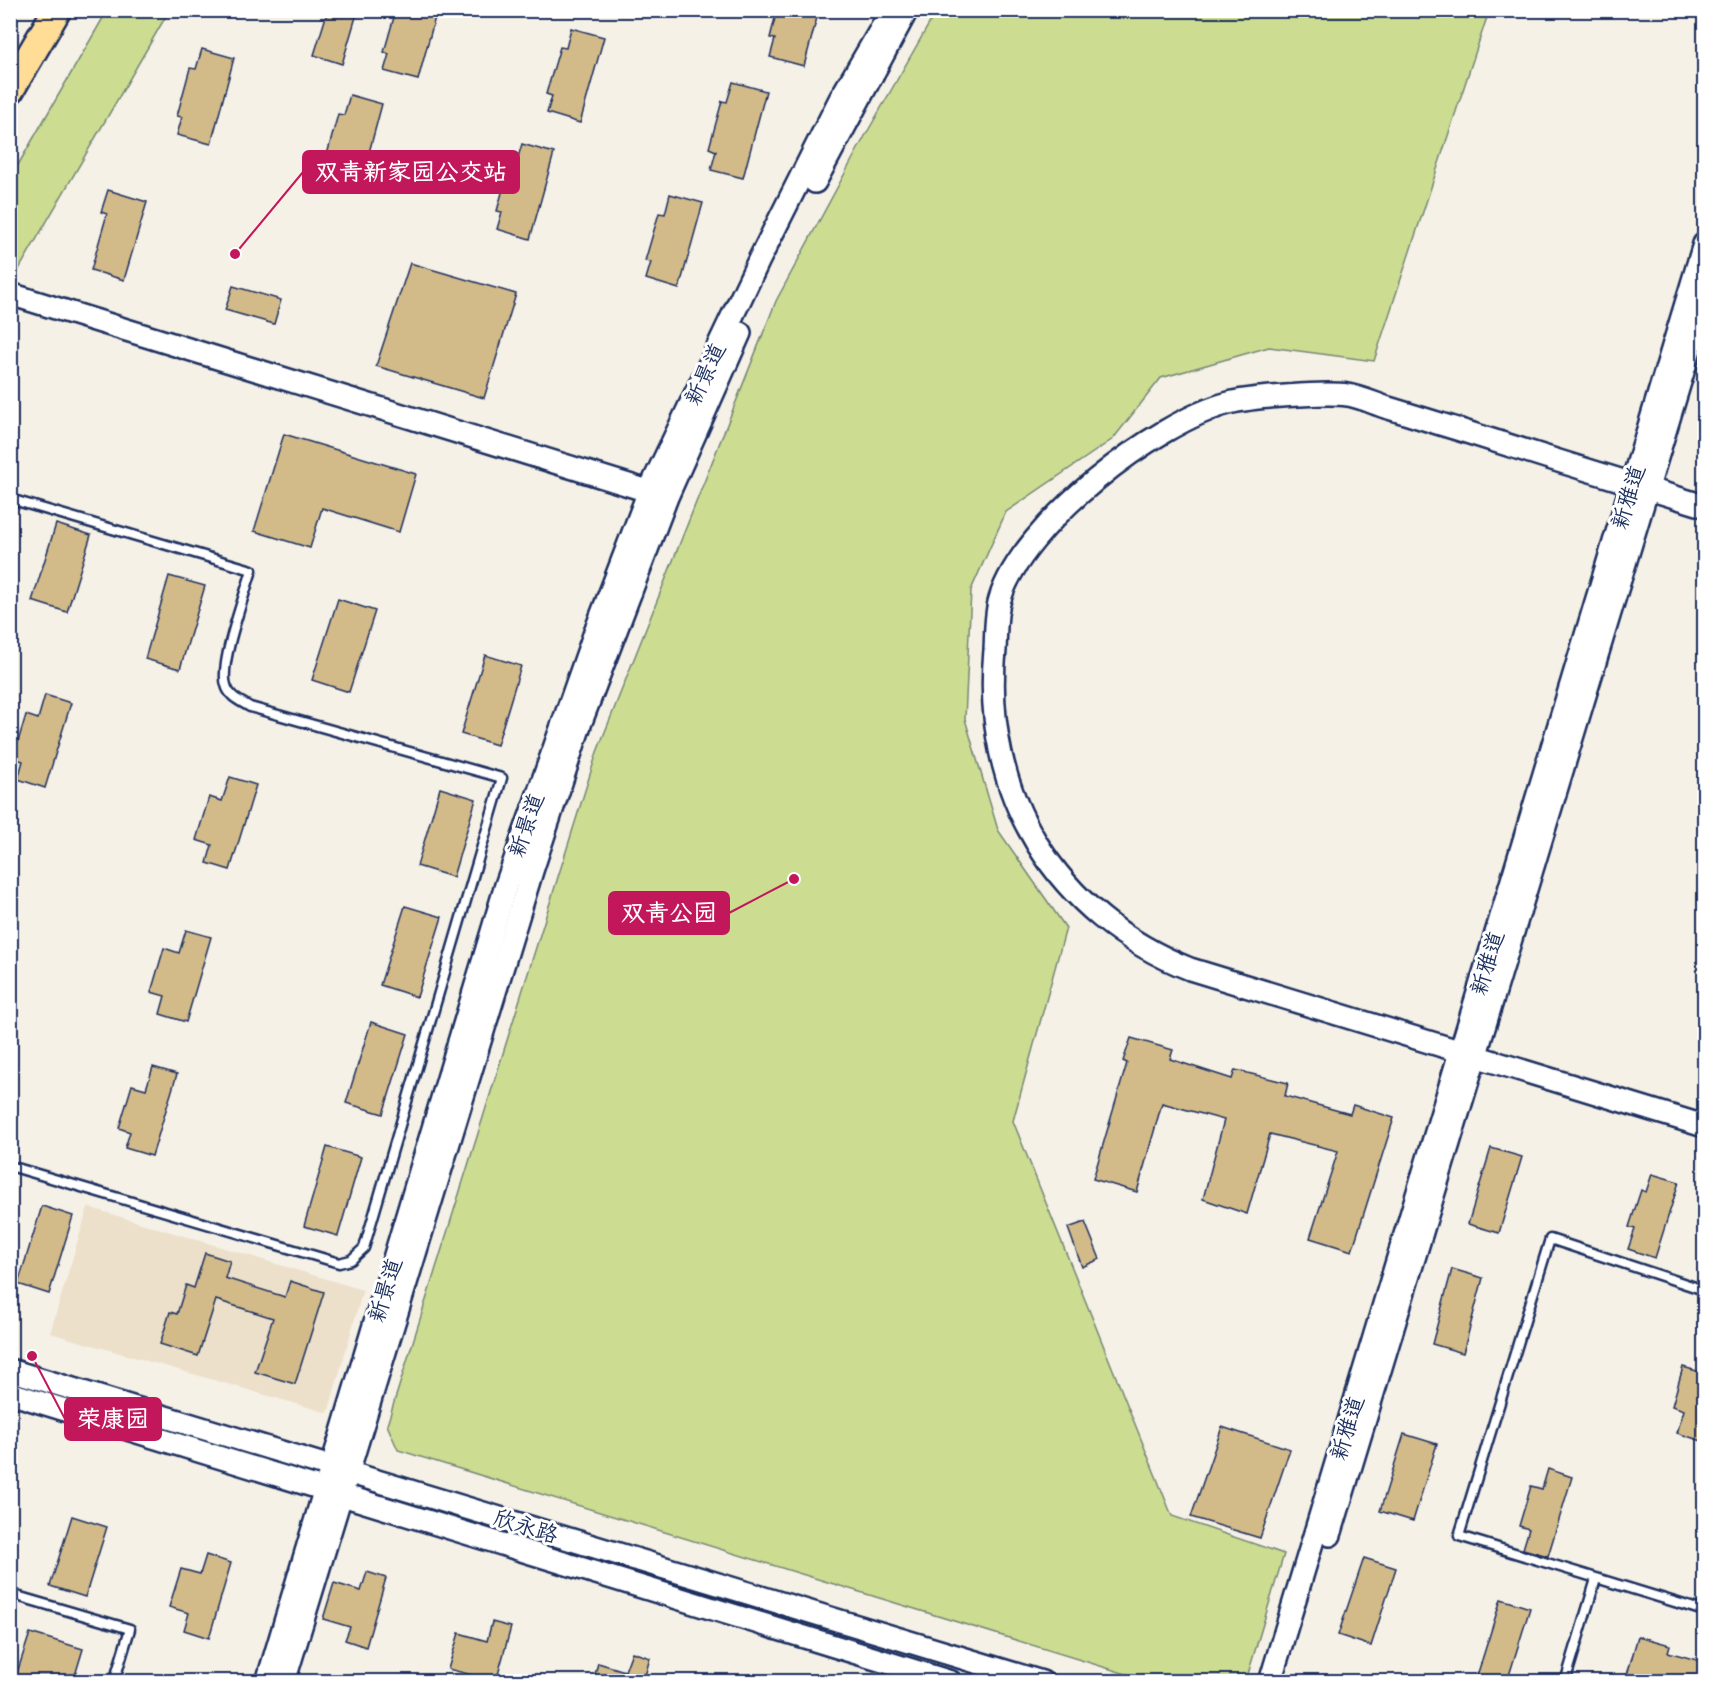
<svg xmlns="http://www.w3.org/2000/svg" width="1715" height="1692" font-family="'Shantell Sans','LXGW WenKai TC',sans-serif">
	<rect width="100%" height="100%" fill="#f6f1e7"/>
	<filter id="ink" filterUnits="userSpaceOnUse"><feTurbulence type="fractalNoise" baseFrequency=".0167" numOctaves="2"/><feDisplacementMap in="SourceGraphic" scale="12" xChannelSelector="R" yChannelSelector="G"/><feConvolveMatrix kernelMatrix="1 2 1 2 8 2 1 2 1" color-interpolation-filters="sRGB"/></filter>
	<g filter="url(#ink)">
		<!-- built -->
		<polygon fill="#ece0cb" points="88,1207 363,1290 328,1413 50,1333"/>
		<!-- green -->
		<g fill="#ccdc90" stroke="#748677" stroke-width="1.5">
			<polygon points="937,10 1489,11 1374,361 1269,347 1161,378 1113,439 1006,512 971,590 965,719 998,830 1066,928 1013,1121 1172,1516 1284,1554 1248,1674 1238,1681 1149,1681 398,1450 387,1425 597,752 776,301 865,136"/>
			<polygon points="107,11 169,11 11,283 11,177"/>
		</g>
		<!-- building -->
		<g fill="#d3ba89" stroke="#1b2f5e" stroke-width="1.5">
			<polygon points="328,10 358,10 342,64 314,55"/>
			<polygon points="396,10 437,10 418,80 384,71 389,54 384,52"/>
			<polygon points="777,10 819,10 804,66 770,57 775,39 770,38"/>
			<polygon points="571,28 604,37 580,123 547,113 552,96 546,94 560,47 566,48"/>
			<polygon points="202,49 234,58 211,144 177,135 182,117 177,116 190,68 196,69"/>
			<polygon points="733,82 766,91 743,178 711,170 716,151 709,148 722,101 727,102"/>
			<polygon points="350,95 382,104 359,190 326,180 330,163 325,162 338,114 344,115"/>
			<polygon points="522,144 554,153 530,239 497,229 502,212 497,211 510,163 516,164"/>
			<polygon points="108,190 147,202 124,280 91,270 107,214 101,212"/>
			<polygon points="670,194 703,203 679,289 646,279 651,262 645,261 659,213 665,214"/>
			<polygon points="410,263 516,294 484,398 376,366"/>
			<polygon points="233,286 281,300 274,324 225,310"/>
			<polygon points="284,434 416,474 399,532 322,508 310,548 254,531"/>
			<polygon points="56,524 91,535 67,612 32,601"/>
			<polygon points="169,576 205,586 180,669 145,659"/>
			<polygon points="338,599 375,611 349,692 312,680"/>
			<polygon points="485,655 521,666 497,745 461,734"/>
			<polygon points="45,695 71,703 45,788 18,779 23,761 13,758 26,715 38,719"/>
			<polygon points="230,777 256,785 230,870 207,863 212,845 196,840 209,797 222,801"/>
			<polygon points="440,788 476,799 453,877 417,866"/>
			<polygon points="405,906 442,917 417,997 380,985"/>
			<polygon points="186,930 211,937 186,1022 160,1014 165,996 151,992 164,948 179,953"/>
			<polygon points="371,1022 408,1034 383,1114 346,1103"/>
			<polygon points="1131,1038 1173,1050 1170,1059 1232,1079 1235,1070 1288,1083 1285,1096 1350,1114 1353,1105 1394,1118 1352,1251 1310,1238 1338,1151 1270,1134 1247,1214 1203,1199 1224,1120 1162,1103 1137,1192 1093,1179 1127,1063 1123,1061"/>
			<polygon points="153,1067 177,1074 152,1156 125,1148 130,1132 119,1128 132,1085 146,1089"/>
			<polygon points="327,1147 361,1157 338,1236 304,1226"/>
			<polygon points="1491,1148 1522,1157 1499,1233 1468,1224"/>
			<polygon points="1652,1174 1679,1182 1655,1258 1628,1249 1635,1229 1629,1227 1641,1190 1646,1192"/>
			<polygon points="42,1206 73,1216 49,1294 18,1284"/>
			<polygon points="1085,1222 1100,1259 1082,1267 1068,1228"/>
			<polygon points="205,1253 230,1261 225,1278 285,1297 290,1281 324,1292 295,1384 255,1372 273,1318 216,1300 198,1356 160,1344 170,1312 177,1314 186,1285 194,1288"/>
			<polygon points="1452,1269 1483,1278 1463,1353 1432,1344"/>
			<polygon points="1683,1367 1704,1373 1704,1432 1702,1441 1677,1433 1684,1410 1672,1406"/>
			<polygon points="1222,1427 1290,1449 1260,1538 1191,1517"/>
			<polygon points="1404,1434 1437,1444 1413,1521 1380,1511"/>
			<polygon points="1548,1469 1572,1477 1548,1556 1523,1549 1529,1529 1519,1526 1531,1486 1542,1489"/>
			<polygon points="72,1516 107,1527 85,1597 50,1586"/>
			<polygon points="206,1555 231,1563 209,1638 184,1630 189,1613 169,1607 181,1569 200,1574"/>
			<polygon points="1364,1558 1396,1568 1371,1646 1338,1635"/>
			<polygon points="367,1572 386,1578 366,1647 345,1640 350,1627 323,1619 334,1583 361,1591"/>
			<polygon points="1501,1599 1530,1608 1507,1682 1495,1682 1477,1676"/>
			<polygon points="492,1622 511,1627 496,1682 474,1682 476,1676 448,1669 459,1633 487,1641"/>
			<polygon points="30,1633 83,1649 73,1682 14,1682"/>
			<polygon points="1638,1636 1670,1645 1668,1652 1704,1662 1704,1682 1625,1682"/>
			<polygon points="632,1652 650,1658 645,1676 647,1682 593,1682 598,1663 625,1671"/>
		</g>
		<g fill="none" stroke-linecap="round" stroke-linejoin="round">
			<defs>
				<g id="service">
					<path d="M10,499L252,570C245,594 219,664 226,685C229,697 240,701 250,707L502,778L364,1248L351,1260L339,1263L10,1166"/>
					<polyline points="1704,1290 1550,1239 1459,1536 1704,1611"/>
					<polyline points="10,1594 130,1629 114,1682"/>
					<polyline points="1565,1682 1596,1579"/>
				</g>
				<g id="tertiary">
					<polyline points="815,182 907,10"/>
					<polyline points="10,294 661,495"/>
					<path d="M1704,506C1622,481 1539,455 1457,429C1433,422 1409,414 1385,407C1373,403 1360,397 1348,395C1325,392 1252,397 1229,403C1155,422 1022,525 1000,599C995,615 996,634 995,650C981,794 1056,916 1190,969L1704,1126"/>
					<polyline points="10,1370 1042,1682"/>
					<polyline points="10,1393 951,1682"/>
					<polyline points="1330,1535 1704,303"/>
					<polyline points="267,1682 506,885 595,632 649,491 759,260 840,99 892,10"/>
					<polyline points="284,1682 532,871 581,722 667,497 740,333"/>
					<polyline points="1270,1682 1704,244"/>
				</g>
				<polyline id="primary" points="10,90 57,10"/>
			</defs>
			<!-- service casing -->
			<use href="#service" stroke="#1b2f5e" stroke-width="13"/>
			<!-- tertiary casing -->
			<use href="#tertiary" stroke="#1b2f5e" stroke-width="26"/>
			<!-- primary casing -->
			<use href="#primary" stroke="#1b2f5e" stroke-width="32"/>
			<!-- service -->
			<use href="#service" stroke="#fff" stroke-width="8"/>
			<!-- tertiary -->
			<use href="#tertiary" stroke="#fff" stroke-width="21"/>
			<!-- primary -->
			<use href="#primary" stroke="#ffdd96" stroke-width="27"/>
		</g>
	</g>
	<g text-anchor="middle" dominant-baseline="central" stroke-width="6" stroke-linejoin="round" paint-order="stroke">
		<!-- street labels -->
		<g font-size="22" fill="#1b2f5e" stroke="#fff">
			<text transform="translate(705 374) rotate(-65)">新景道</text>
			<text transform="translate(1628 497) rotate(-73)">新雅道</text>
			<text transform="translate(526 825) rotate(-71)">新景道</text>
			<text transform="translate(1487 963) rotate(-73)">新雅道</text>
			<text transform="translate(385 1290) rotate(-73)">新景道</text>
			<text transform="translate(1347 1428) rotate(-73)">新雅道</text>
			<text transform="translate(526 1526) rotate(17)">欣永路</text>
		</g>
	</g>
	<!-- callouts -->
	<path fill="none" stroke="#c2185b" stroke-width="2" d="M235 254L303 172M794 879L729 913M32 1356L65 1419"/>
	<g fill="#c2185b" stroke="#fff" stroke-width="2">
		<circle cx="235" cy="254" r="6"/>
		<circle cx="794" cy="879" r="6"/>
		<circle cx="32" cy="1356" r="6"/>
	</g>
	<g fill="#c2185b" stroke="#c2185b" stroke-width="2">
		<rect x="303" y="151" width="216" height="42" rx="6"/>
		<rect x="609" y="892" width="120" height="42" rx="6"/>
		<rect x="65" y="1398" width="96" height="42" rx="6"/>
	</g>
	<g font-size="24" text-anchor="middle" font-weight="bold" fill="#fff">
		<text x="411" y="180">双青新家园公交站</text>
		<text x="669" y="921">双青公园</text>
		<text x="113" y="1427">荣康园</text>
	</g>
	<!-- margin -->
	<rect width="1715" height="1692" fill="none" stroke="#fff" stroke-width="36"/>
	<rect x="18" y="18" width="1679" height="1656" fill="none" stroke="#1b2f5e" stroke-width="2" filter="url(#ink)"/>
</svg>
